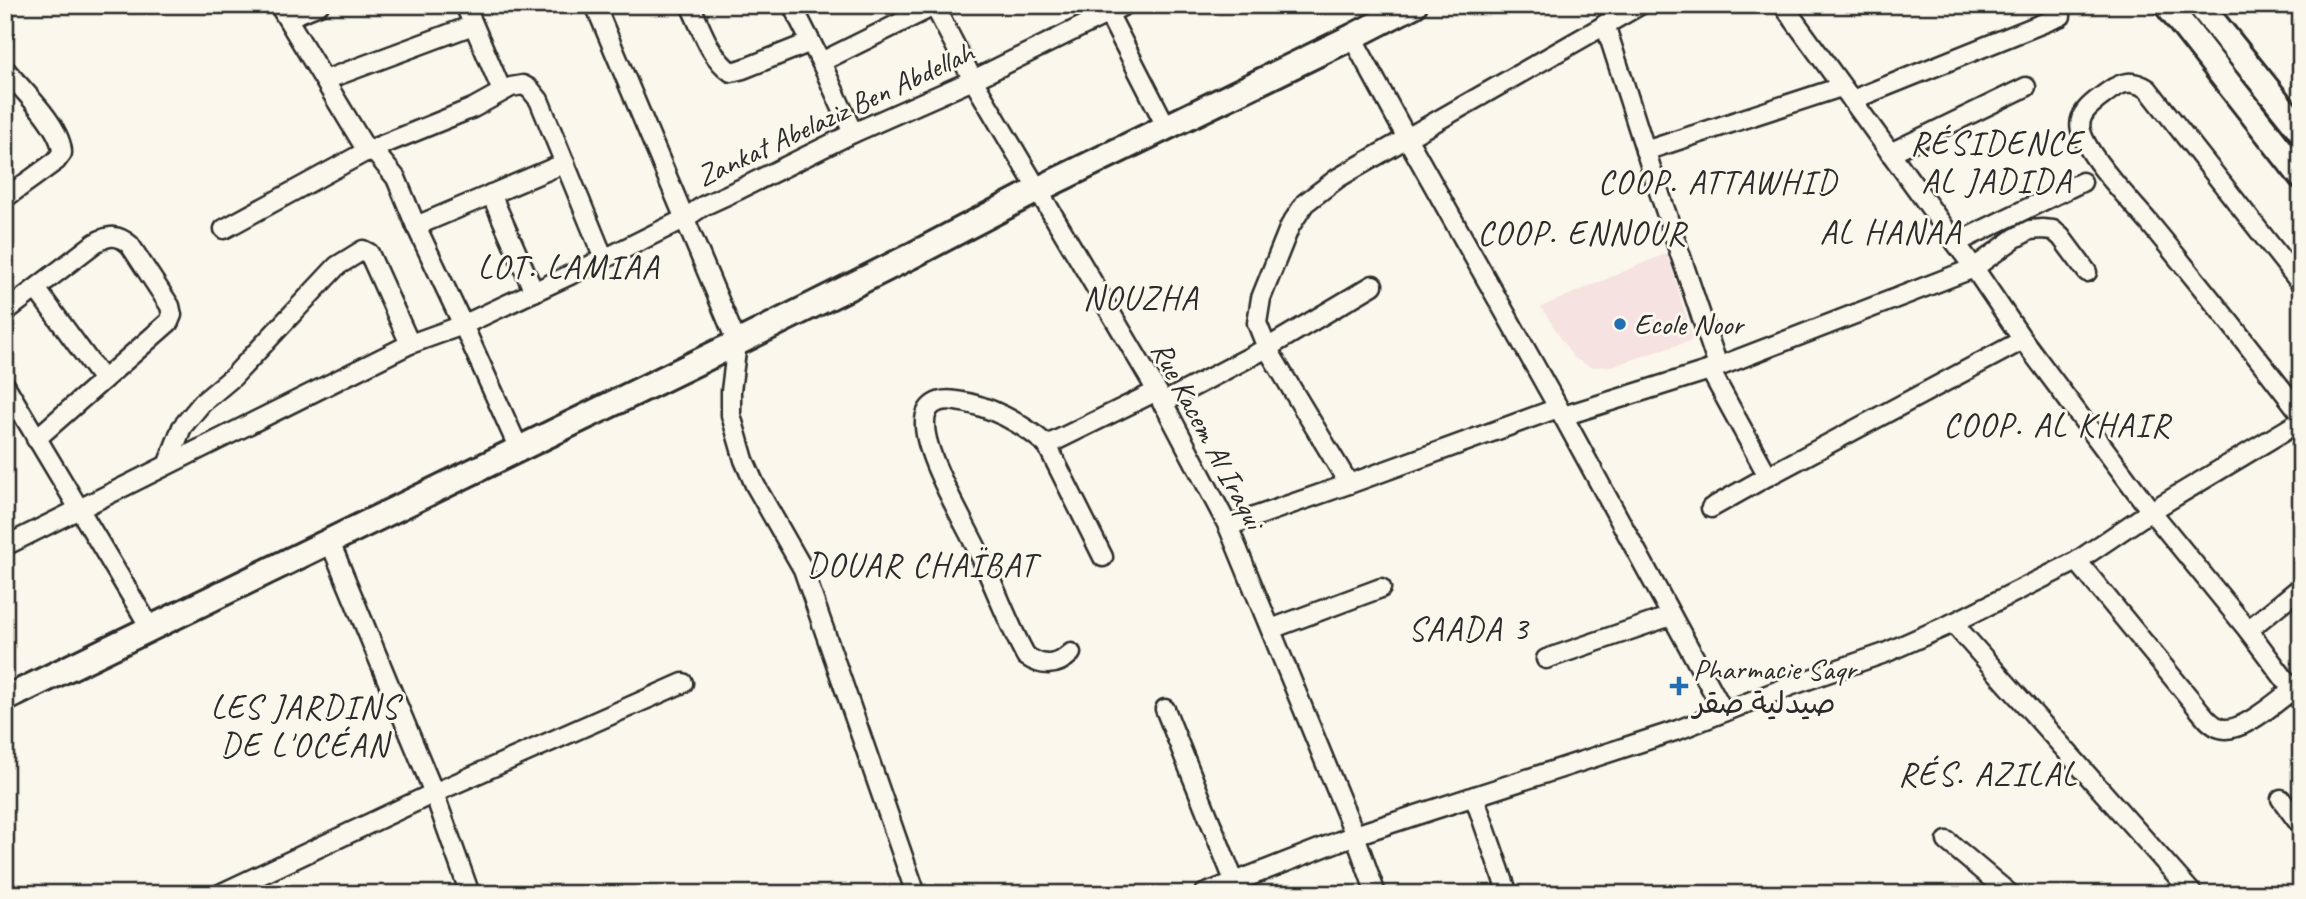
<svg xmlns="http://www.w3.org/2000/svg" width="2306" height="899" font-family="Caveat,'Playpen Sans Arabic',sans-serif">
	<rect width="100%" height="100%" fill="#fbf7ec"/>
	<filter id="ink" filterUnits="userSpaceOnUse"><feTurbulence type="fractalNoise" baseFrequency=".0143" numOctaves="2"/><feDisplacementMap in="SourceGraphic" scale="14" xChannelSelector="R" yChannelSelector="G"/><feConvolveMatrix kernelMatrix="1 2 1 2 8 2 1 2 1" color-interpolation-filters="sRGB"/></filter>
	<g filter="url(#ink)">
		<!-- built -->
		<polygon fill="#f6e2e0" points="1667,253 1693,340 1613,366 1590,367 1573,357 1541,307"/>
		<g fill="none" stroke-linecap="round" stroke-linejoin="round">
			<defs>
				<g id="street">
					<polyline points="279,5 367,151 377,155 396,178 416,226 463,325 519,449"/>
					<polyline points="465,5 502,91"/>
					<polyline points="595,5 737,343 731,391 731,415 744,460 755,485 803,569 916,894"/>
					<path d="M690,5C702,29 709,56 731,72L743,69L811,42"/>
					<polyline points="792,5 821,62 853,133"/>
					<polyline points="934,5 973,80 1157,391 1228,526 1355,835 1376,894"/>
					<polyline points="1104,5 1167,128"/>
					<polyline points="1640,5 1407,138 1563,416 1724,712"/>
					<polyline points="1783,5 1974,268 2023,340 2151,511 2248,630 2301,701"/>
					<polyline points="287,18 319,5"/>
					<polyline points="1605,24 1651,168 1718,366"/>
					<polyline points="821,62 934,6"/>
					<path d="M5,69C22,90 62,127 62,153L56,161L5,198"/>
					<polyline points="325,80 473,25"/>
					<polyline points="1852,100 2061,16"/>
					<polyline points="1645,151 1841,87"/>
					<polyline points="1890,153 2026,87"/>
					<polyline points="491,194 534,292"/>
					<polyline points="416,226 565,163"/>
					<polyline points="224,229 367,151 473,108 511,87 523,85 530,89 539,100 604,259"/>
					<polyline points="1956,243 2082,182"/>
					<path d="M2301,284L2148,89C2133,80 2123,81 2109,91C2096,101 2076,112 2081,131C2088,158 2133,203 2151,225C2202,287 2252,350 2301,414"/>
					<polyline points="37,290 103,380"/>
					<path d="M5,312L95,243C109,235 118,234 130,245L170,306L172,315L169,322L36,439"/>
					<polyline points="1710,370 1768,476 2023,340"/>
					<polyline points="5,385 151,629"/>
					<polyline points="1162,403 1267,348 1373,285"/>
					<polyline points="1563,416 1710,370 1974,268 2015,238 2030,230 2042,229 2053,230 2061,237 2087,272"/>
					<polyline points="1047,445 1103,557"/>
					<polyline points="168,463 182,427 202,403 233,377 337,266 363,250 369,253 410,344"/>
					<polyline points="1349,484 1267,348 1257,323 1261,298 1290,226 1305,203 1338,178 1407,138 1352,37"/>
					<polyline points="1711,508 1768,476"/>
					<polyline points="1228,526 1349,484 1558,408"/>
					<polyline points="330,542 434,793 470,894"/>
					<polyline points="5,546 410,344 463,325 604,259 684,219 703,206 740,189 853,133 973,80 1125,5"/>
					<path d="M2077,561L2196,706C2203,714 2210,725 2220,728C2240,735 2276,702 2292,690"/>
					<polyline points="1953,623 2193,894"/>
					<polyline points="1271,629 1381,588"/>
					<polyline points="2248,630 2301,587"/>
					<path d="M1071,653C1057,667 1042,667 1026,656C1008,624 995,587 979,553C965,523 925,457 925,425C924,405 938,398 956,401C989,405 1022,423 1047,445L1157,391"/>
					<polyline points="1546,659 1671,616"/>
					<polyline points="1165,709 1235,883"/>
					<polyline points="1474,796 1508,894"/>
					<polyline points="2281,799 2301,826"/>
					<polyline points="1947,841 2010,894"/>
					<polyline points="5,892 7,894"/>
					<polyline points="220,894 434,793 683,683"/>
					<polyline points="1204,894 1355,835 1678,730 1790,686 1885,653 1953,623 2077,561 2151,511 2301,421"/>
				</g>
				<g id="secondary">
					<polyline points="2167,5 2301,176"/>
					<polyline points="2200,5 2301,131"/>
					<polyline points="5,699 737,343 911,256 1037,190 1352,37 1414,5"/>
				</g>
			</defs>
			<!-- street casing -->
			<use href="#street" stroke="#2b2b2b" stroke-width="23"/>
			<!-- secondary casing -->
			<use href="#secondary" stroke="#2b2b2b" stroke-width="30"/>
			<!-- street -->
			<use href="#street" stroke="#fbf7ec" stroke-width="18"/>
			<!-- secondary -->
			<use href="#secondary" stroke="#fbf7ec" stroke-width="24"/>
		</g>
	</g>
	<!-- markers -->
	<g fill="#1f6fb2" stroke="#fbf7ec" stroke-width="2.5">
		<circle cx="1620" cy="324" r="7"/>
		<path d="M1675.5 675.5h7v7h7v7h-7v7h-7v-7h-7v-7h7z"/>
	</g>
	<g text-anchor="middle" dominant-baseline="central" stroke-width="6" stroke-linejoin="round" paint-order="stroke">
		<!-- street labels -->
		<g font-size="30" fill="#2b2b2b" stroke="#fbf7ec">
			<text transform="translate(835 114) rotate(-25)">Zankat Abelaziz Ben Abdellah</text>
			<text transform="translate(1208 435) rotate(62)">Rue Kacem Al Iraqui</text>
		</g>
		<!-- poi labels -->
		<g font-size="30" fill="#2b2b2b" stroke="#fbf7ec" text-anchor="start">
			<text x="1634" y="324">Ecole Noor</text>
			<text x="1693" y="669">Pharmacie Saqr<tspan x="1693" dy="34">صيدلية صقر</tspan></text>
		</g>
		<!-- quarter labels -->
		<g font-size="33" letter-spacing="2" fill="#2b2b2b" stroke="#fbf7ec">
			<text x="1997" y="143">RÉSIDENCE<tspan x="1997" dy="38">AL JADIDA</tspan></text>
			<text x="1718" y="182">COOP. ATTAWHID</text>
			<text x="1891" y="232">AL HANAA</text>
			<text x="1582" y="233">COOP. ENNOUR</text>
			<text x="569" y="267">LOT. LAMIAA</text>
			<text x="1141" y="298">NOUZHA</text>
			<text x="2057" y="425">COOP. AL KHAIR</text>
			<text x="922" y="565">DOUAR CHAÏBAT</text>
			<text x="1469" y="629">SAADA 3</text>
			<text x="305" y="707">LES JARDINS<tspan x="305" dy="38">DE L'OCÉAN</tspan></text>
			<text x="1988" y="774">RÉS. AZILAL</text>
		</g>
	</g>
	<!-- margin -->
	<rect width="2306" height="899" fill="none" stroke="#fbf7ec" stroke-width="28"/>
	<rect x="14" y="14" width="2278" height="871" fill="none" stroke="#2b2b2b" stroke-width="2.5" filter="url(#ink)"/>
</svg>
